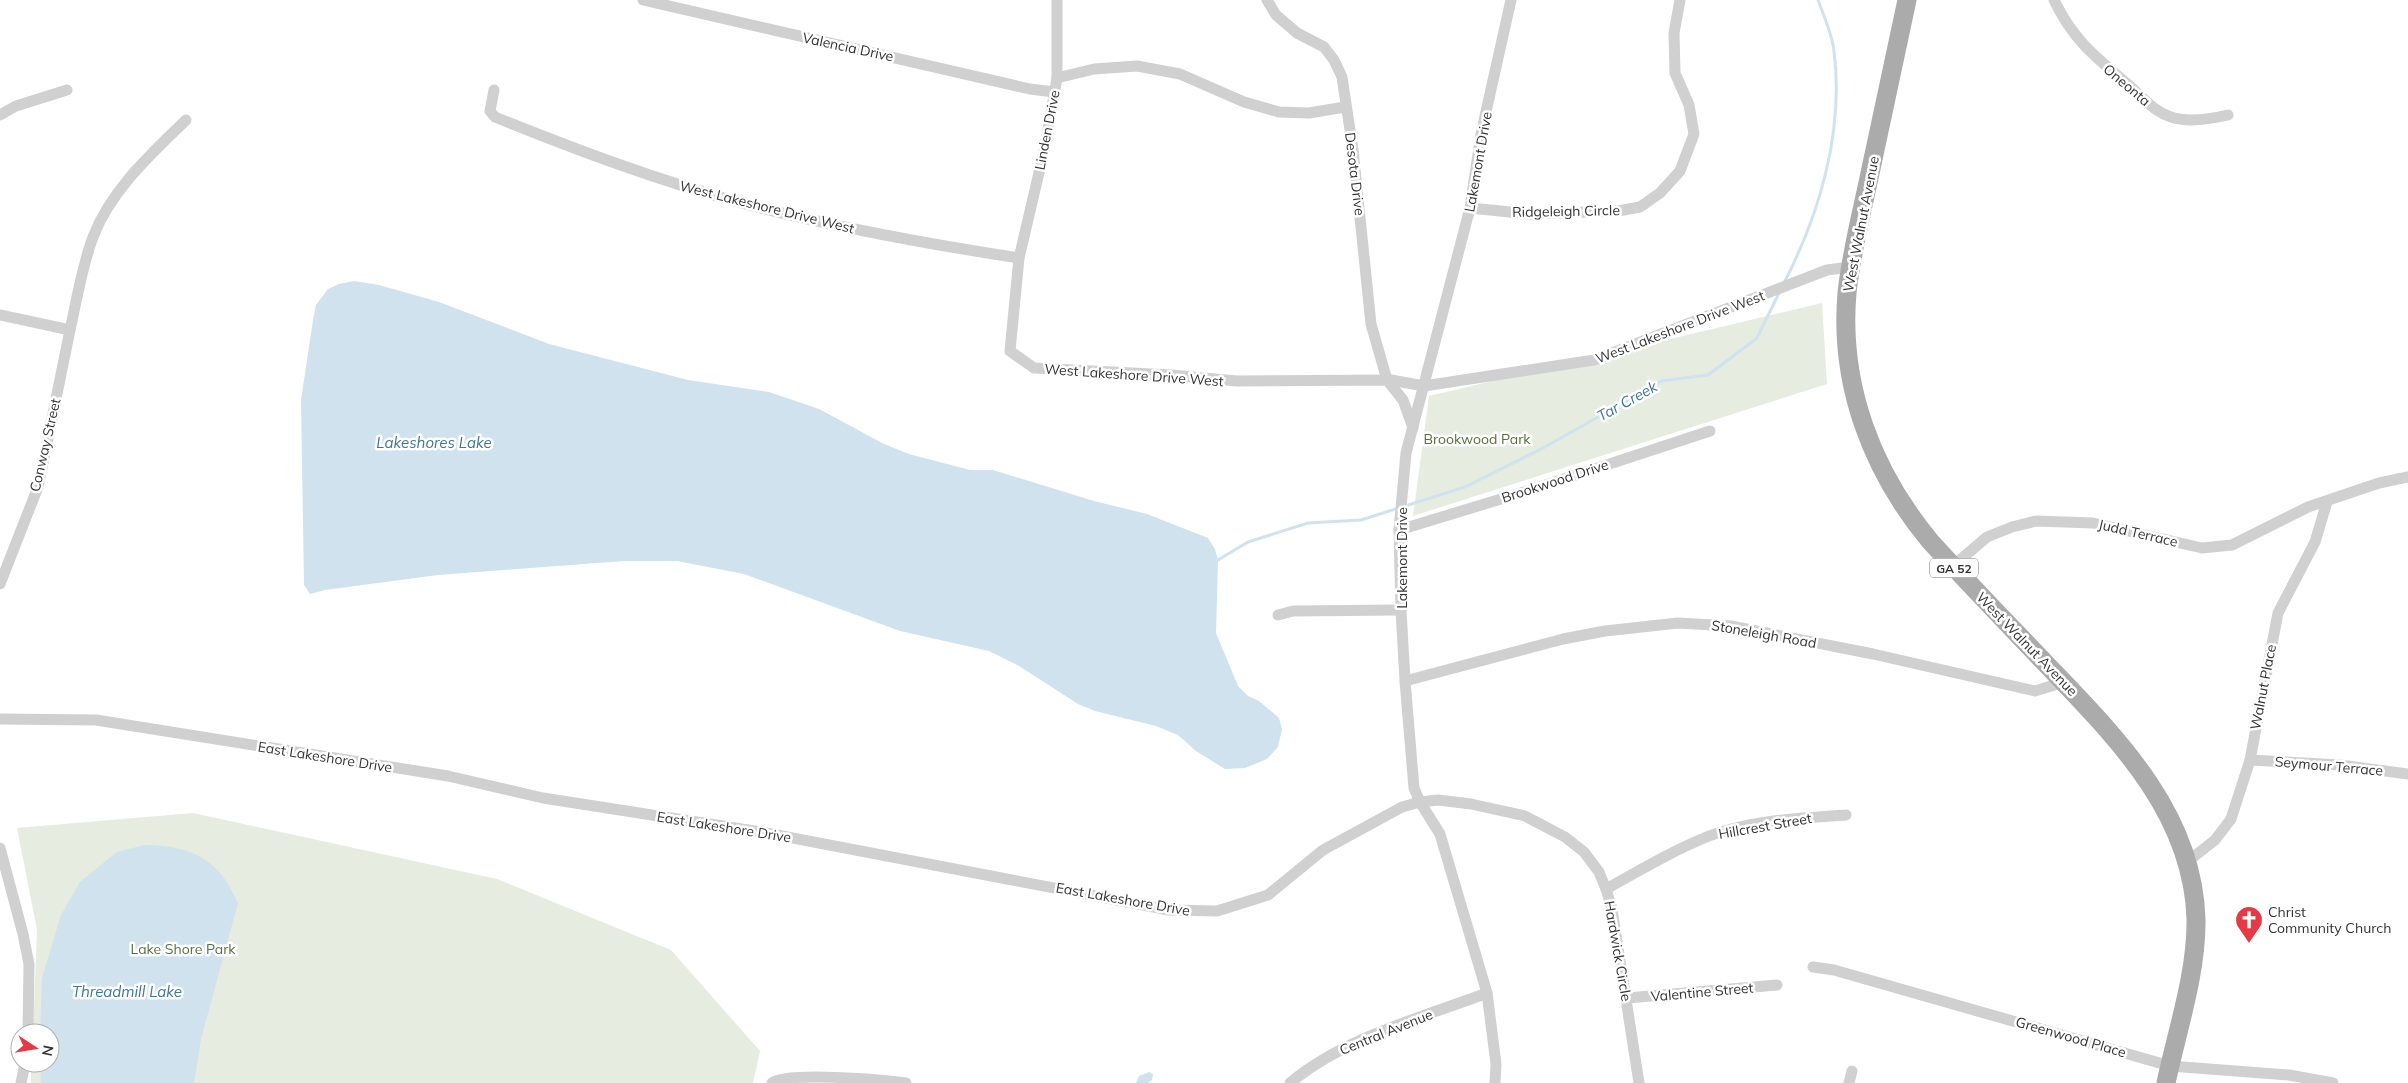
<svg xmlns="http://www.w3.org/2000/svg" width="2408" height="1083" font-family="Mulish,sans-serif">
	<rect width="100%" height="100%" fill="#fff"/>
	<!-- green -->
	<g fill="#e6ecdf">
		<polygon points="1822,303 1827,384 1413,516 1429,396"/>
		<polygon points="193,813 497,879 671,950 760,1051 753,1083 31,1083 31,1063 50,1063 50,1033 33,1033 37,930 17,828"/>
	</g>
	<!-- water -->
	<g fill="#cfe2ee">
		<polygon points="354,281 379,285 439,302 549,344 688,380 769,392 819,409 884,444 909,454 970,470 993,470 1094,501 1147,514 1208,538 1215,549 1218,560 1216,633 1238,686 1248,696 1259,701 1279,718 1282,729 1278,747 1267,759 1245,768 1225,769 1196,751 1178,735 1156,726 1095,711 1078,704 1019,666 989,651 900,631 744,574 677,561 624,561 438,575 325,590 310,594 304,585 301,400 313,320 316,305 328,289 339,284"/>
		<path d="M145,845C192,846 218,858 238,903L201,1039L194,1083H41L40,1063H50V1033H40L42,978L61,915L80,882L117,852Z"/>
		<polygon points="1149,1072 1153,1074 1152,1080 1148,1083 1136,1083 1139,1076"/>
	</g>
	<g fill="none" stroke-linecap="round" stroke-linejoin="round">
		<!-- stream -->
		<g stroke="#cfe2ee" stroke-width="3">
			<path d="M1784,283C1820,213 1844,131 1834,51C1832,34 1824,16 1818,0"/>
			<polyline points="1218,560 1248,542 1308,523 1361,520 1465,487 1545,447 1661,381 1708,375 1757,338 1780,291"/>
		</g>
		<!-- minor -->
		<g stroke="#d0d0d0" stroke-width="11">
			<polyline points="643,0 1030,89 1054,92"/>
			<polyline points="1057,0 1057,78 1045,147 1019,258 1010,351 1034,368 1171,375 1237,381 1391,380 1424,386 1594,360 1827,270 1850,267"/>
			<polyline points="1267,0 1276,15 1297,33 1324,47 1334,60 1342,77 1353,150 1371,324 1387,380 1403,400 1413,428"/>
			<path d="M2054,0C2075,43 2097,58 2132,88C2144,99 2155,112 2171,117C2189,123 2211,119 2228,115"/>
			<polyline points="1057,78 1094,69 1137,66 1180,74 1244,102 1279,112 1309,113 1345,107"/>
			<path d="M494,90L490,111L495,117C577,150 659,181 745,204C835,227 927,244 1019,258"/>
			<polyline points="0,115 16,106 67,90"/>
			<polyline points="1470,208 1530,214 1618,211 1640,207 1660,193 1680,171 1694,134 1689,105 1675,73 1674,33 1680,0"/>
			<polyline points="0,315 70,330 38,487 0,584"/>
			<path d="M70,330C77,299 82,266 93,237C111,190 151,154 186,120"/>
			<polyline points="1399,530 1524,492 1710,431"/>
			<polyline points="1953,566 1987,537 2012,527 2036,521 2093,523 2202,548 2232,545 2308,507 2379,483 2408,477"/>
			<polyline points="1278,615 1293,611 1401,610"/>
			<polyline points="1405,681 1563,639 1605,631 1678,623 1731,626 1873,654 2035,691 2064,682"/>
			<polyline points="0,719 96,720 448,776 543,798 761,832 1169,910 1217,911 1268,895 1323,850 1402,807 1420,802 1438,800 1471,804 1525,816 1565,837 1584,852 1599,872 1606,889 1612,909 1639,1083"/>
			<polyline points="2250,760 2340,765 2408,774"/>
			<polyline points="0,848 23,934 29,964 28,1033"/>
			<polyline points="2187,862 2215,840 2231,819 2250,760 2278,613 2315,542 2327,502"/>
			<path d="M1606,889C1640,870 1674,850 1709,836C1751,820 1801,818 1846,815"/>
			<polyline points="1813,967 1834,970 2170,1066 2289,1075 2333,1083"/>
			<polyline points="1627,998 1777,985"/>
			<polyline points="21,1083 25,1063"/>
			<path d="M772,1083C784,1071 886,1080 906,1083"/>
			<path d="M1290,1083C1345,1037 1421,1018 1487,993"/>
			<polyline points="1495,1083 1496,1064 1487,993 1440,834 1420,802 1414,788 1405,681 1401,610 1399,530 1406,453 1470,208 1481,134 1511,0"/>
			<polyline points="1849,1083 1852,1071"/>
		</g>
		<!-- primary -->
		<path stroke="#ababab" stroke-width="19" d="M1907,0C1894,59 1882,119 1869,178C1861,216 1851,254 1847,293C1839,385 1872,471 1930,541C1968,583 2008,624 2047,665C2116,737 2193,813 2196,919C2197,972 2177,1031 2166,1083"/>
	</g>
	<!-- icons -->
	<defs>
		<symbol id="church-pin" viewBox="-11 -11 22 30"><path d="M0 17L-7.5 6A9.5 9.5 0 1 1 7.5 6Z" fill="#e63946" stroke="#fff"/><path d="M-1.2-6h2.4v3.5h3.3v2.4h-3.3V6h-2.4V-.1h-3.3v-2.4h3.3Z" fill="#fff"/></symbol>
	</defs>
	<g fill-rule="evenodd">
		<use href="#church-pin" x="2233" y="904" width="32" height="43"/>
	</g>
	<g text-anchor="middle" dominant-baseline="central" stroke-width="5" stroke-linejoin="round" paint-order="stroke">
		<!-- shield labels -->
		<rect fill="#fff" stroke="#707070" stroke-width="1" x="1930" y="558.5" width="48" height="19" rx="4"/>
		<g font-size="12" font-weight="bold" fill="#333">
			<text x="1954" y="568">GA 52</text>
		</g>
		<!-- street labels -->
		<g font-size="14" fill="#333" stroke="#fff">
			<text transform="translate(848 47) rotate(12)">Valencia Drive</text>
			<text transform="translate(2127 85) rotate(40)">Oneonta</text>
			<text transform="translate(1047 130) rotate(-79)">Linden Drive</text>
			<text transform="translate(1478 162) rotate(-80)">Lakemont Drive</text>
			<text transform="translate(1355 174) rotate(83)">Desota Drive</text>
			<text transform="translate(767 207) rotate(14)">West Lakeshore Drive West</text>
			<text transform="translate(1566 211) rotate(-1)">Ridgeleigh Circle</text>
			<text transform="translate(1861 224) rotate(-79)">West Walnut Avenue</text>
			<text transform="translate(1680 327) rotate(-21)">West Lakeshore Drive West</text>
			<text transform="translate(1134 375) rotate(4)">West Lakeshore Drive West</text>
			<text transform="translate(45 445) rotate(-77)">Conway Street</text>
			<text transform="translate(1555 481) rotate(-18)">Brookwood Drive</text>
			<text transform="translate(2138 533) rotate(13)">Judd Terrace</text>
			<text transform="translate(1402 558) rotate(-90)">Lakemont Drive</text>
			<text transform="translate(1764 634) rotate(10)">Stoneleigh Road</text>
			<text transform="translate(2027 644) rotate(46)">West Walnut Avenue</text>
			<text transform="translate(2263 687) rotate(-79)">Walnut Place</text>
			<text transform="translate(325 757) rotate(9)">East Lakeshore Drive</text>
			<text transform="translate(2329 766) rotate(5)">Seymour Terrace</text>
			<text transform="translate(1765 826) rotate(-10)">Hillcrest Street</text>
			<text transform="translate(724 827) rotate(9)">East Lakeshore Drive</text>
			<text transform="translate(1123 899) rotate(10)">East Lakeshore Drive</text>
			<text transform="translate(1618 951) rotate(80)">Hardwick Circle</text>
			<text transform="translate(1702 992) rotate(-5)">Valentine Street</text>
			<text transform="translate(1386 1032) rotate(-22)">Central Avenue</text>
			<text transform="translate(2071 1037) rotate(16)">Greenwood Place</text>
		</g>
		<!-- park labels -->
		<g font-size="14" fill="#56703f" stroke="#fff">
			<text x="1477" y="439">Brookwood Park</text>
			<text x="183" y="949">Lake Shore Park</text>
		</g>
		<!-- poi labels -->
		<g font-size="14" fill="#333" stroke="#fff" text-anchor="start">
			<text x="2268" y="912">Christ<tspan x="2268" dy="16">Community Church</tspan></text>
		</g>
		<!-- water labels -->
		<g font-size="15" font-style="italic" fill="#3f7597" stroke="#fff">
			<text transform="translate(1627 401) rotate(-29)">Tar Creek</text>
			<text x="434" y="442">Lakeshores Lake</text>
			<text x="127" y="991">Threadmill Lake</text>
		</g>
	</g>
	<!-- north arrow -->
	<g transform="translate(35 1048) rotate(102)"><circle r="24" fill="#ffffff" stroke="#adadad"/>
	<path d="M0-4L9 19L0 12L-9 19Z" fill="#e63946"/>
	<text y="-8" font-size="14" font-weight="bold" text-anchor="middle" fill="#333333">N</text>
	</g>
</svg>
